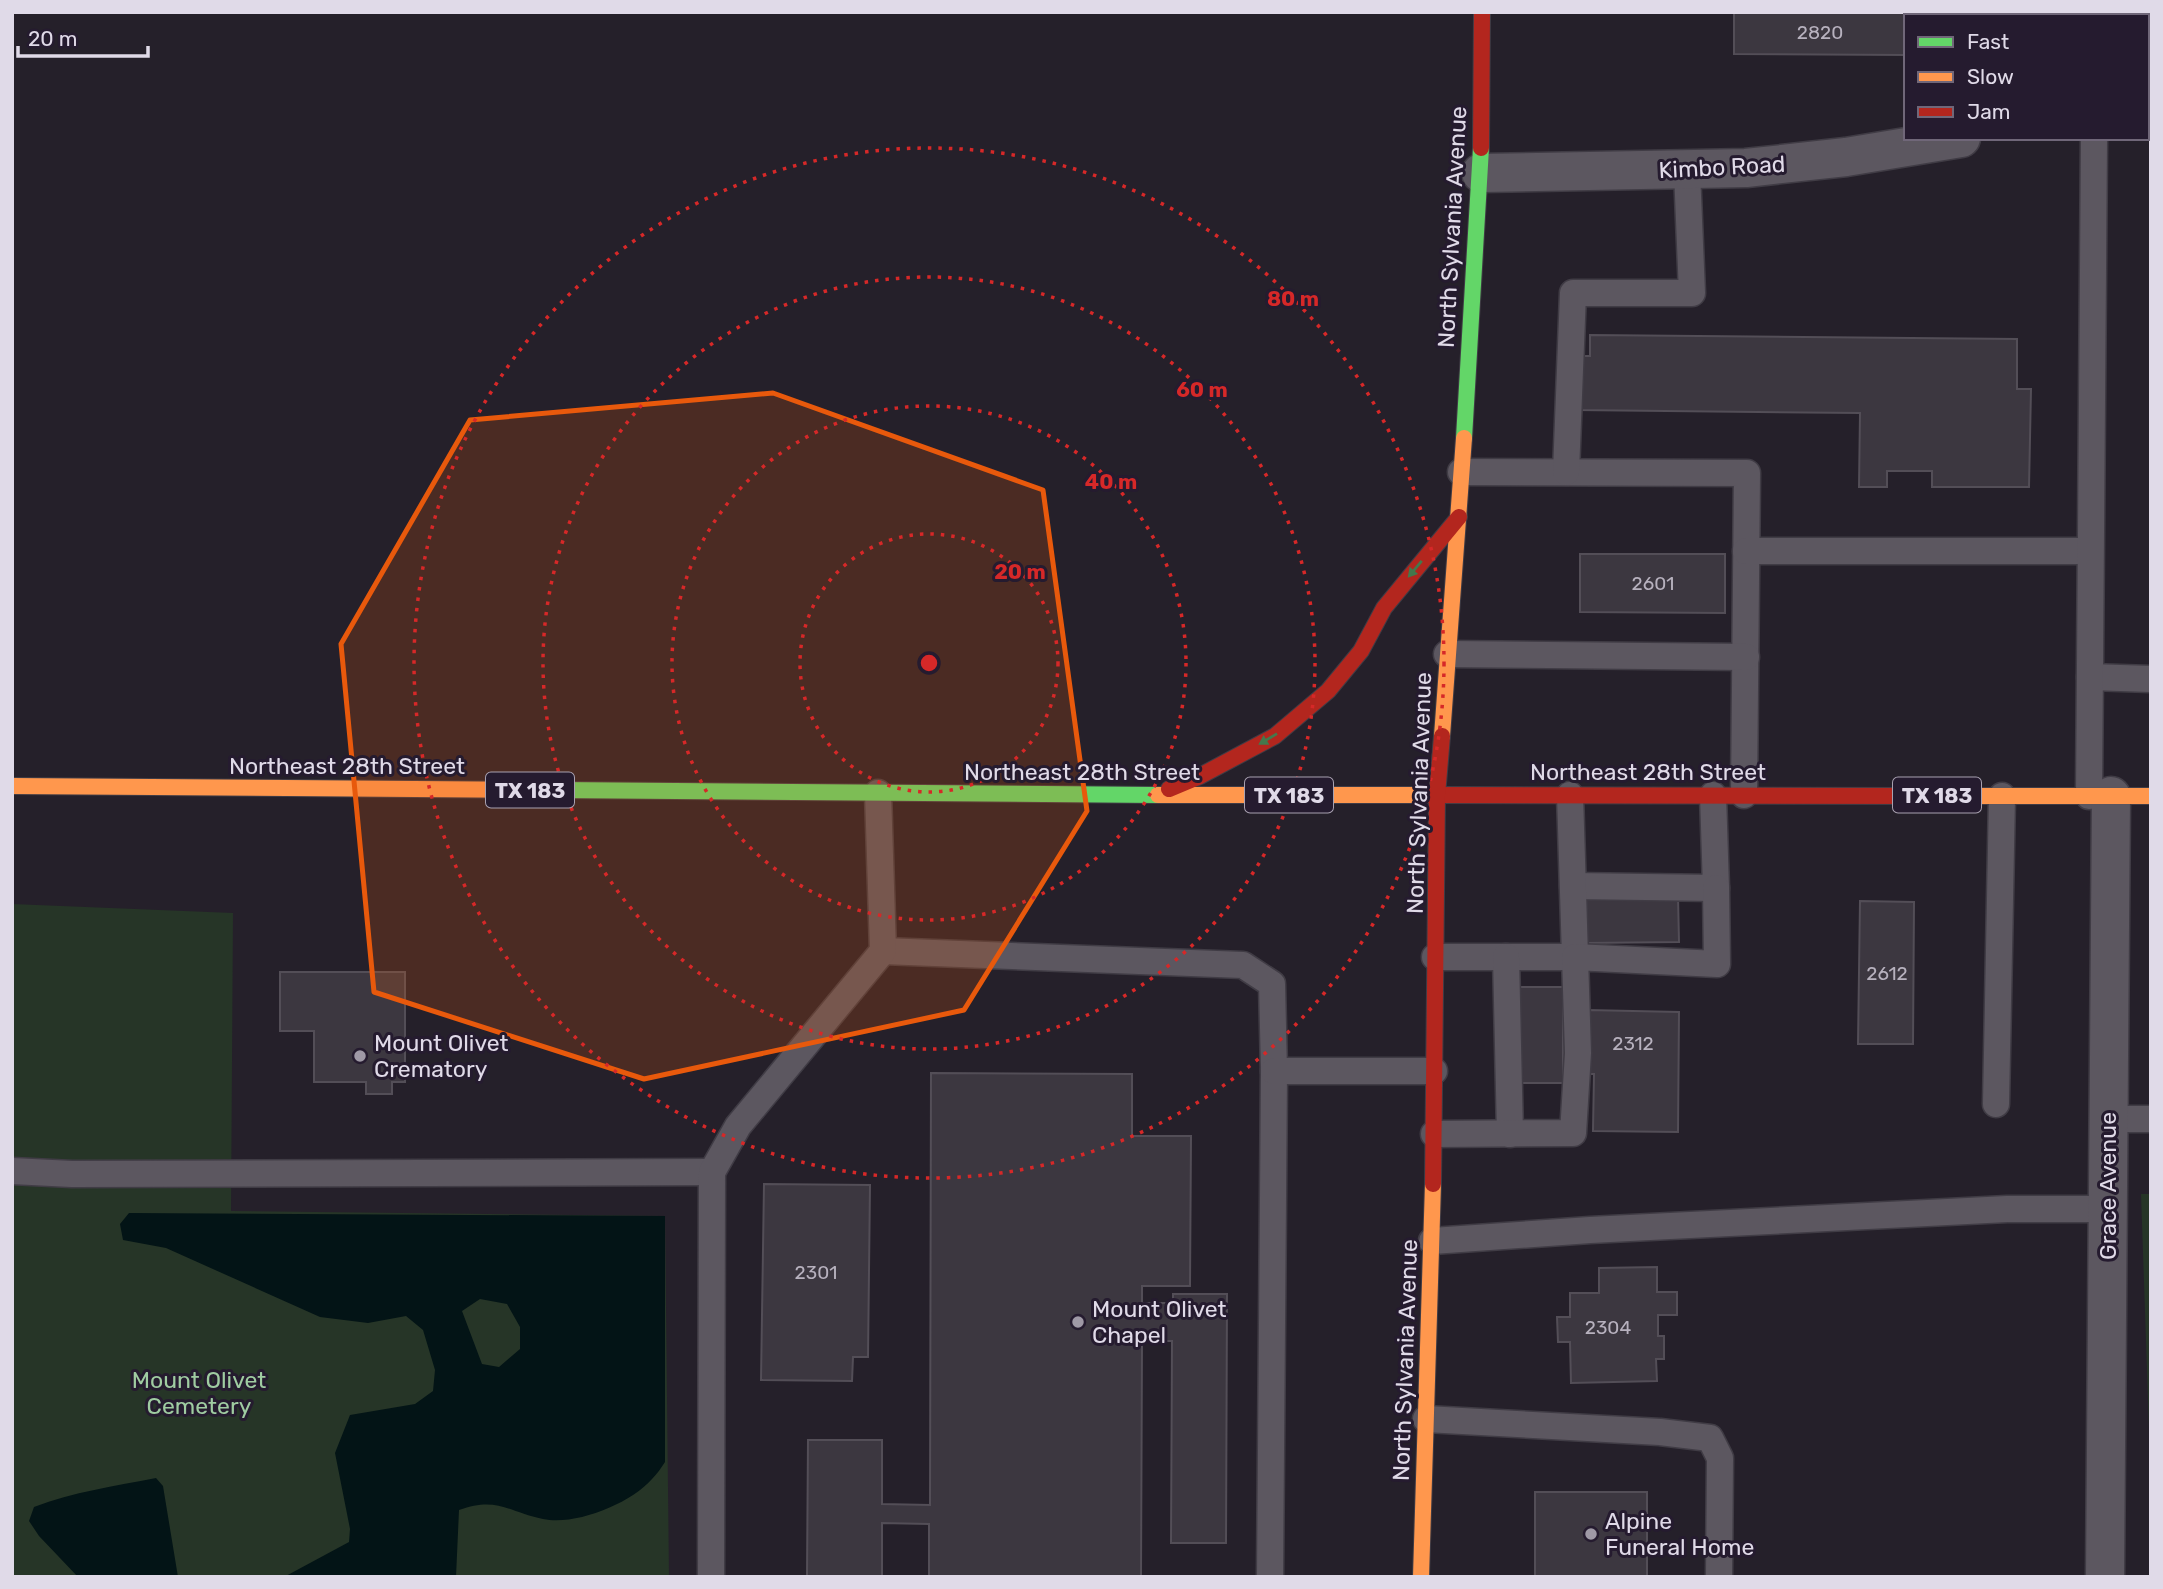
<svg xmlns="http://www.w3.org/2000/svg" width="2163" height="1589" font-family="Rubik,sans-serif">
	<rect width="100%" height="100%" fill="#25202a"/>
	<!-- green -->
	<g fill="#263527">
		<polygon points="12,904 233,913 231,1211 665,1216 669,1577 12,1577"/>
		<polygon points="2141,1194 2151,1194 2151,1487"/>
	</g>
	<!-- water -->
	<g fill="#031416" fill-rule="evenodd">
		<path d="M129,1213L665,1216V1462C661,1468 657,1474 652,1479C630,1504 575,1526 543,1519C509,1512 497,1496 459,1510L456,1577H284L349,1542L350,1529L335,1453L350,1415L415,1404L433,1391L435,1370L423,1330L406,1316L368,1323L320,1317L166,1248L123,1240L120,1224ZM480,1299L507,1304L520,1327V1349L499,1367L482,1364L462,1311Z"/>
		<path d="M156,1478L163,1486L178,1577H78L39,1536L29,1521L34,1507C73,1492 115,1486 156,1478Z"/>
	</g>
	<!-- building -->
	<g fill="#3c3740" stroke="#534e57" stroke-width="2">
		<polygon points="1734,12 2126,12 2126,16 1906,16 1906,55 1734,54"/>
		<polygon points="1590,335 2017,339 2017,389 2031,389 2029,487 1932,487 1932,471 1887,471 1887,487 1859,487 1860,413 1576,410 1577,356 1590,356"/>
		<polygon points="1580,554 1725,554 1725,613 1580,612"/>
		<polygon points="1678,896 1679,942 1585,943 1585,898"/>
		<polygon points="1860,901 1914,902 1913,1044 1858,1044"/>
		<polygon points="280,972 405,972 405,1082 392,1082 392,1094 366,1094 366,1082 314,1082 314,1031 280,1031"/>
		<rect x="1516" y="987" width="47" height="96"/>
		<polygon points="1587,1010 1679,1012 1678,1132 1593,1131 1594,1074 1586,1074"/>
		<polygon points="931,1073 1132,1074 1132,1136 1191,1136 1190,1286 1142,1286 1142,1303 1173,1303 1173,1294 1227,1294 1226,1543 1171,1543 1172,1341 1142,1341 1141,1577 929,1577 929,1524 882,1523 882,1577 807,1577 808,1440 882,1440 882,1504 930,1505"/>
		<polygon points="764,1184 870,1185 868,1357 853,1357 852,1381 761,1380"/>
		<polygon points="1657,1267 1657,1292 1677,1292 1677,1315 1658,1315 1658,1336 1664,1336 1664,1359 1656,1359 1657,1381 1571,1383 1570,1342 1558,1342 1557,1317 1570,1317 1570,1293 1599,1293 1599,1268"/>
		<rect x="1535" y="1492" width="112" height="85"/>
	</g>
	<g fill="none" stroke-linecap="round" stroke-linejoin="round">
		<defs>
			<g id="lane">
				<polyline points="1461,472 1747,473 1744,795"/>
				<polyline points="1566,472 1573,293 1692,293 1687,171"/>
				<polyline points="1746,551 2090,551"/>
				<polyline points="1447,654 1746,657"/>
				<polyline points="2090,677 2151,679"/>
				<polyline points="2089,796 2094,138"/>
				<polyline points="1573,886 1716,888 1713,795"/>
				<polyline points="883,951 1243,965 1272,984 1274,1071 1270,1577"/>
				<polyline points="1435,957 1575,957 1570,795"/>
				<polyline points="1506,957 1510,1134"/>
				<polyline points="1274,1071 1434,1071"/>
				<polyline points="1996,1104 2002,796"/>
				<polyline points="2108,1119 2151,1119"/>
				<polyline points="1434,1134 1573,1133 1578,1053 1575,957 1717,964 1716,888"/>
				<polyline points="12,1171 72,1174 712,1172"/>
				<polyline points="1432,1241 1590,1230 2007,1209 2108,1209"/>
				<polyline points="1426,1419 1660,1432 1710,1438 1720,1458 1719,1577"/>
				<polyline points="711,1577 712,1172 738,1126 883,951 878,793"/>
			</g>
			<g id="street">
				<polyline points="2147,107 2151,106"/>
				<polyline points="1481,173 1746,168 1846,157 1961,138"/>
				<polyline points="2105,1577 2111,796"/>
			</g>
			<g id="fast">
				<polyline points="1464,438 1481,148"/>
				<polyline points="556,790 1158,795"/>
			</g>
			<g id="slow">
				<polyline points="1442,736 1464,438"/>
				<polyline points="12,786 556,790"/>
				<polyline points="1158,795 1430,795"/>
				<polyline points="1927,796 2151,796"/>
				<polyline points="1421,1577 1433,1184"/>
			</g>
			<g id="jam">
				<polyline points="1481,148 1482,12"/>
				<polyline points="1169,789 1200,776 1275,736 1328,691 1361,651 1384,608 1459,517"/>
				<polyline points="1430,795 1927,796"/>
				<polyline points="1433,1184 1437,795 1442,736"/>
			</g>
		</defs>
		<!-- lane casing -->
		<use href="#lane" stroke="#403c45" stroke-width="29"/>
		<!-- street casing -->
		<use href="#street" stroke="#403c45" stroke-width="41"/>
		<!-- fast casing -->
		<use href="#fast" stroke="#403c45" stroke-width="18"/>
		<!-- slow casing -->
		<use href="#slow" stroke="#403c45" stroke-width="18"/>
		<!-- jam casing -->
		<use href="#jam" stroke="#403c45" stroke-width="18"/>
		<!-- lane -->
		<use href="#lane" stroke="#5c5760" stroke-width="26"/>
		<!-- street -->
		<use href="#street" stroke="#5c5760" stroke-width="38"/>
		<!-- fast -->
		<use href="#fast" stroke="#63d668" stroke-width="16"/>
		<!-- slow -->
		<use href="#slow" stroke="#ff974d" stroke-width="16"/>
		<!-- jam -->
		<use href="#jam" stroke="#b3261e" stroke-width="16"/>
	</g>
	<!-- one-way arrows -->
	<defs><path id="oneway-solid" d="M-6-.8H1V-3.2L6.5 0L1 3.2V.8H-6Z" transform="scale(1.75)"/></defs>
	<g fill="#44784c">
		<use href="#oneway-solid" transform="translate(1415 569) rotate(130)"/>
		<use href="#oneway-solid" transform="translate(1268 739) rotate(149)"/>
	</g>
	<!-- marked area -->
	<path fill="#e8590c" fill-opacity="0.2" stroke="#e8590c" stroke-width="5" stroke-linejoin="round" d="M773,393L1043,490L1087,811L964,1010L644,1079L374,992L341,644L470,420Z"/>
	<!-- distance rings -->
	<g fill="none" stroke="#d62828" stroke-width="3.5" stroke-dasharray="3.5 7">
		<circle cx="929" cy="663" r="129"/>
		<circle cx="929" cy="663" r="257"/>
		<circle cx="929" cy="663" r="386"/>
		<circle cx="929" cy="663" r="515"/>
	</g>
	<!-- markers -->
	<g fill="#9f99a6" stroke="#251b2f" stroke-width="2.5">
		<circle cx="360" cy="1056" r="7"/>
		<circle cx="1078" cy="1322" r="7"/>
		<circle cx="1591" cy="1534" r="7"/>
	</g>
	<g text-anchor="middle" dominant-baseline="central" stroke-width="6" stroke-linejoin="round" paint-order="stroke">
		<!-- number labels -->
		<g font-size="19" fill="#b7b1be">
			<text x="1820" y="32">2820</text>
			<text x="1653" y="583">2601</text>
			<text x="1887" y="973">2612</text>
			<text x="1633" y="1043">2312</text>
			<text x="816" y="1272">2301</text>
			<text x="1608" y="1327">2304</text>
		</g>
		<!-- shield labels -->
		<g fill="#251b2f" stroke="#a8a1b0" stroke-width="2">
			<rect x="486" y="772.5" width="88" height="35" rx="5"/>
			<rect x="1245" y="777.5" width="88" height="35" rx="5"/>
			<rect x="1893" y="777.5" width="88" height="35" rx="5"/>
		</g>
		<g font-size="21" font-weight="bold" fill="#e0dae8">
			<text x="530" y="790">TX 183</text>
			<text x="1289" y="795">TX 183</text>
			<text x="1937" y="795">TX 183</text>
		</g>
		<!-- street labels -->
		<g font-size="23" fill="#e0dae8" stroke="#251b2f">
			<text transform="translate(1722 167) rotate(-3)">Kimbo Road</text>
			<text transform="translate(1452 227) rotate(-87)">North Sylvania Avenue</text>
			<text x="347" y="766">Northeast 28th Street</text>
			<text x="1082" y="772">Northeast 28th Street</text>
			<text x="1648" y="772">Northeast 28th Street</text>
			<text transform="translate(1419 793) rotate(-88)">North Sylvania Avenue</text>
			<text transform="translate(2108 1186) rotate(-90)">Grace Avenue</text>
			<text transform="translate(1405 1360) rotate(-88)">North Sylvania Avenue</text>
		</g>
		<!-- poi labels -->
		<g font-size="23" fill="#e0dae8" stroke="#251b2f" text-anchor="start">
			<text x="374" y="1043">Mount Olivet<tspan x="374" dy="26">Crematory</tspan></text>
			<text x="1092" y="1309">Mount Olivet<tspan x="1092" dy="26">Chapel</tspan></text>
			<text x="1605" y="1521">Alpine<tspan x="1605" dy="26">Funeral Home</tspan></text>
		</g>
		<!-- park labels -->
		<g font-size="23" fill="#9fcca1" stroke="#251b2f">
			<text x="199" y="1380">Mount Olivet<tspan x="199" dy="26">Cemetery</tspan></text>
		</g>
	</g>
	<circle cx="929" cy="663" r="10" fill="#d62828" stroke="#251b2f" stroke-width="3.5"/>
	<g font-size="21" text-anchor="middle" font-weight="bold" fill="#d62828" stroke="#251b2f" stroke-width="6" stroke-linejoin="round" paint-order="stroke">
		<text x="1293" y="306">80 m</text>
		<text x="1202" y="397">60 m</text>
		<text x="1111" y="489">40 m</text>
		<text x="1020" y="579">20 m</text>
	</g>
	<!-- border -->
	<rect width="2163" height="1589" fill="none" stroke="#e0dae8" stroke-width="28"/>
	<!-- legend -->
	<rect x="1904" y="14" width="245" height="126" fill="#251b2f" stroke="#706779" stroke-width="2"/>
	<rect x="1918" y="37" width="35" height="10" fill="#63d668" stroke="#706779" stroke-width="2"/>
	<text x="1967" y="49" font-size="21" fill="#e0dae8">Fast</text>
	<rect x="1918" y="72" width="35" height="10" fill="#ff974d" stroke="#706779" stroke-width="2"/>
	<text x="1967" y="84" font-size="21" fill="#e0dae8">Slow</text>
	<rect x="1918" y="107" width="35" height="10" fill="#b3261e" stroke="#706779" stroke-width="2"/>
	<text x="1967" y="119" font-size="21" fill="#e0dae8">Jam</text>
	<!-- scale -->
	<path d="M18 46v10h130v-10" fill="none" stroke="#e0dae8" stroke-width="3.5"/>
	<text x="28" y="46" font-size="21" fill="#e0dae8" stroke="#251b2f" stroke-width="5" paint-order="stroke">20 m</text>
</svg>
